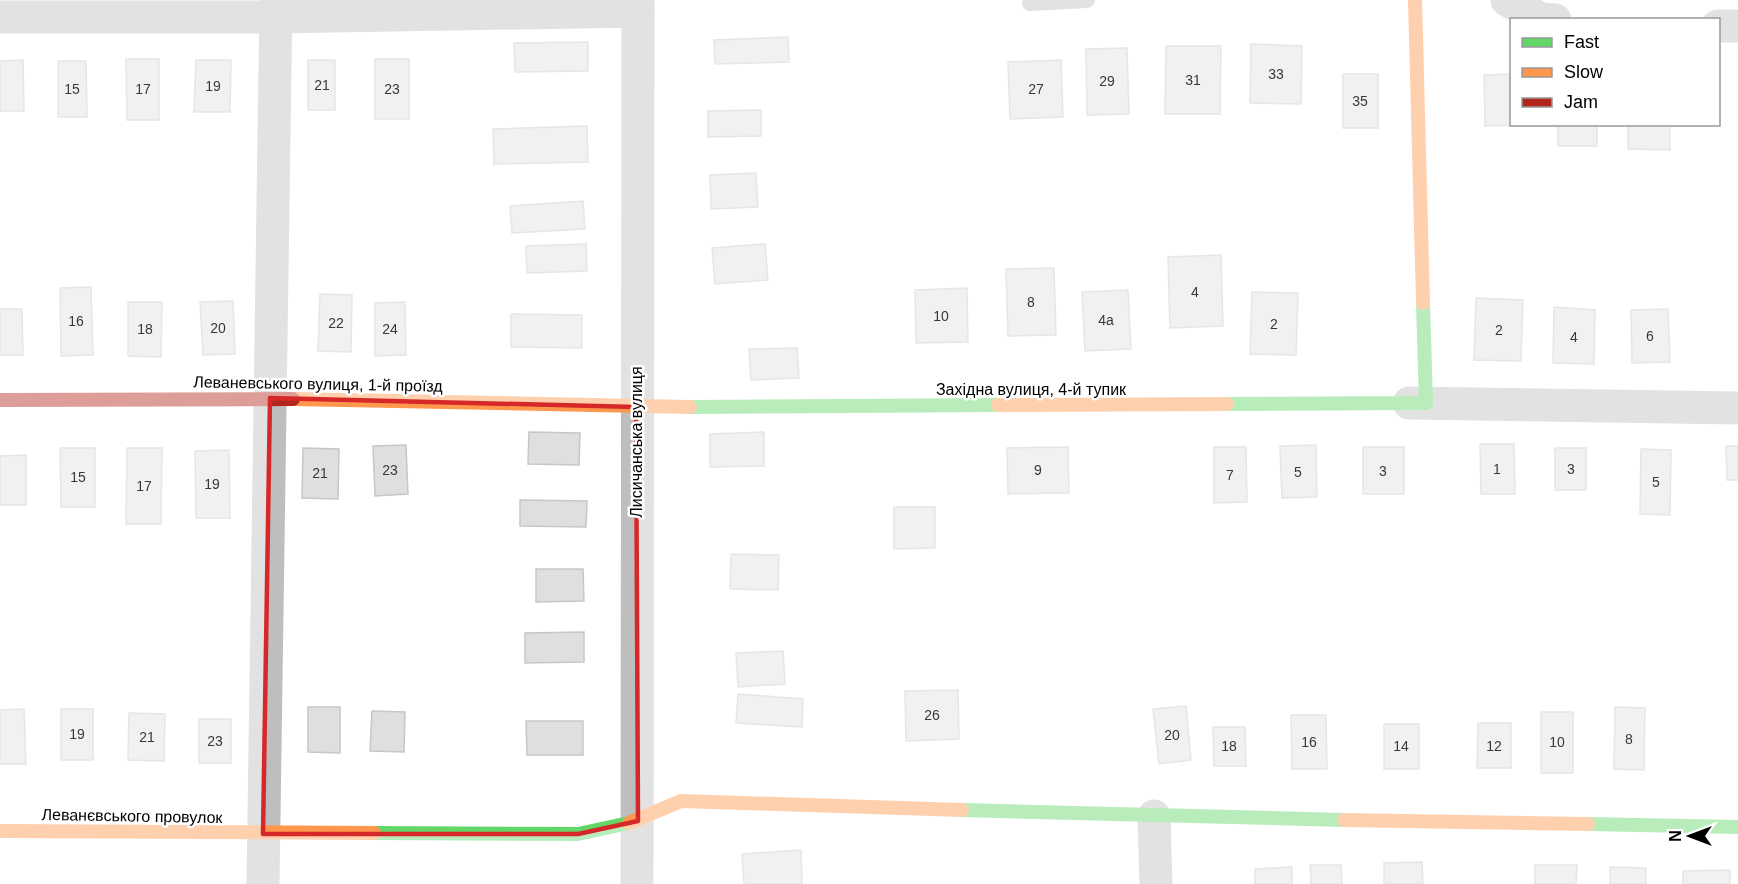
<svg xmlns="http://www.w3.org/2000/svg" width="1738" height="884" font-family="Helvetica,sans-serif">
	<rect width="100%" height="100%" fill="#fff"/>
	<!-- building -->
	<g fill="#dfdfdf" stroke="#c7c7c7" stroke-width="1.5">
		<polygon points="788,37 789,62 715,64 714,40"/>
		<polygon points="588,42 588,71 515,72 514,43"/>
		<polygon points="1251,44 1302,46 1301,104 1250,103"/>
		<polygon points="1166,46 1221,46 1220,114 1165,114"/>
		<polygon points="1127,48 1129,114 1087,115 1086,49"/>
		<polygon points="126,59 159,59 159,120 127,120"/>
		<rect x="375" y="59" width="34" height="60"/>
		<polygon points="23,60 24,111 0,111 0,61"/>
		<polygon points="196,60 231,60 230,112 194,112"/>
		<rect x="308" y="60" width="27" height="50"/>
		<polygon points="1061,60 1063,117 1010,119 1008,62"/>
		<polygon points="58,61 86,61 87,117 58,117"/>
		<rect x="1343" y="74" width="35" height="54"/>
		<polygon points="1512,74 1512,124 1527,125 1485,126 1484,75"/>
		<polygon points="761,110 761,136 708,137 708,111"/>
		<rect x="1558" y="124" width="39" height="22"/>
		<polygon points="1628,124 1670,124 1670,150 1628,149"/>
		<polygon points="587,126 588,162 494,164 493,129"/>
		<polygon points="756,173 758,207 711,209 710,175"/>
		<polygon points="583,201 585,229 512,233 510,206"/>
		<polygon points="586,244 587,271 527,273 526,246"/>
		<polygon points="765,244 768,280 715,284 712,248"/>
		<polygon points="1221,255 1223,326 1170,328 1168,257"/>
		<polygon points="1054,268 1056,335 1008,336 1006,269"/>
		<polygon points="91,287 93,355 61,356 60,288"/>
		<polygon points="967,288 968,342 916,343 915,290"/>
		<polygon points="1128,290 1131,349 1085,351 1082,292"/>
		<polygon points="1252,292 1298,293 1296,355 1250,354"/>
		<polygon points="320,294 352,295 351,352 318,351"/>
		<polygon points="1476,298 1523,300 1521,361 1474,360"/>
		<polygon points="233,301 235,354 203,355 200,302"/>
		<polygon points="128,302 162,302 161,357 128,356"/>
		<polygon points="405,302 406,355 375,356 375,303"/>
		<polygon points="1554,307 1595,310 1594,364 1553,363"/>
		<polygon points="0,309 22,309 23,355 0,355"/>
		<polygon points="1668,309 1670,362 1632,363 1631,310"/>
		<polygon points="511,314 582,315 582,348 511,347"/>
		<polygon points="797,348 799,378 751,380 749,349"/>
		<polygon points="529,432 580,433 579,465 528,464"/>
		<polygon points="764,432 764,466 710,467 710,434"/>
		<polygon points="1480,444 1514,444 1515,494 1481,494"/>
		<polygon points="406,445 408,494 375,496 373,446"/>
		<polygon points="1316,445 1317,497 1282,498 1280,446"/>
		<polygon points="1726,446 1738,446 1738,480 1727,480"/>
		<polygon points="1068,447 1069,493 1008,494 1007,448"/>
		<polygon points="1214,447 1246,447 1247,502 1214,503"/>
		<rect x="1363" y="447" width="41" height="47"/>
		<polygon points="60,448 95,448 95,507 61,507"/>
		<polygon points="127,448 162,448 161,524 126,524"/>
		<polygon points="303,448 339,449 338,499 302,498"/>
		<rect x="1555" y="448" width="31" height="42"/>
		<polygon points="1641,449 1671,450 1670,515 1640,514"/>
		<polygon points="229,450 230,518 196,518 195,451"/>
		<polygon points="26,455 26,505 0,505 0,456"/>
		<polygon points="520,500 587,501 586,527 520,526"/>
		<polygon points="894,507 935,507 935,548 894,549"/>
		<polygon points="731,554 779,555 778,590 730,589"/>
		<polygon points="536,569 583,569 584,601 536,602"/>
		<polygon points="584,632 584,662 525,663 525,633"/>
		<polygon points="783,651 785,684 738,687 736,653"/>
		<polygon points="958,690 959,739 906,741 905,691"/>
		<polygon points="738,694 803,699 802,727 736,723"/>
		<polygon points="1186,706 1191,760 1159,764 1153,709"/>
		<polygon points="308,707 340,707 340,753 308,752"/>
		<polygon points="1615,707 1645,708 1644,770 1614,769"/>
		<polygon points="24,709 26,764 0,764 0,710"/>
		<rect x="61" y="709" width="32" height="51"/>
		<polygon points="372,711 405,712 404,752 370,751"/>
		<rect x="1541" y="712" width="32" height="61"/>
		<polygon points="129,713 165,714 164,761 128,760"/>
		<polygon points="1291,715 1326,715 1327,769 1292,769"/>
		<rect x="199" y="719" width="32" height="44"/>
		<polygon points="526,721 583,721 583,755 527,755"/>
		<polygon points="1478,723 1511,723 1511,768 1477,768"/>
		<rect x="1384" y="724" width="35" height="45"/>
		<polygon points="1213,727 1245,727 1246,766 1214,766"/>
		<polygon points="801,850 802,884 744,884 742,854"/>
		<polygon points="1422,862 1423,884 1384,884 1384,863"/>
		<polygon points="1310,865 1341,865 1342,884 1311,884"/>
		<polygon points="1535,865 1577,865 1576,884 1535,884"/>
		<polygon points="1292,867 1292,884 1255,884 1255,869"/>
		<polygon points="1610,867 1646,868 1646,884 1610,884"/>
		<polygon points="1730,870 1730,884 1683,884 1683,871"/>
	</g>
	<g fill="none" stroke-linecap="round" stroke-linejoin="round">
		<!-- lane -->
		<polyline stroke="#bebebe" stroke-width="16" points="1030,3 1087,0"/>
		<!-- street -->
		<g stroke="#bebebe" stroke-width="33">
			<polyline points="1507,0 1541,19 1555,20"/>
			<polyline points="0,17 276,17 638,11"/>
			<polyline points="1718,26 1738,26"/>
			<polyline points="1409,403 1738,408"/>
			<polyline points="1154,816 1156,884"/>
			<polyline points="263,884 276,0"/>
			<polyline points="637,884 638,0"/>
		</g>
		<!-- fast -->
		<g stroke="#63d668" stroke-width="14">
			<polyline points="1227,404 1426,403 1423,303"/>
			<polyline points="690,407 998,405"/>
			<polyline points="962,810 1344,820"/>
			<polyline points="1588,824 1738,827"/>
			<polyline points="374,833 578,834 629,823"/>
		</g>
		<!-- slow -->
		<g stroke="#ff974d" stroke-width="14">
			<polyline points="1415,0 1423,303"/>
			<polyline points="293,399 690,407"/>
			<polyline points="998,405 1227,404"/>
			<polyline points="1344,820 1588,824"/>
			<polyline points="629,823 681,801 962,810"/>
			<polyline points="0,831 374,833"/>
		</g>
		<!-- jam -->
		<polyline stroke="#b3261e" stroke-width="14" points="0,400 293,399"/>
	</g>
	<!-- marked area -->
	<path d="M0 0H1738V884H0ZM270,398L636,407L638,821L578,834H263Z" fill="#fff" fill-opacity=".55" fill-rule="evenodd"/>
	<path fill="none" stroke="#d62828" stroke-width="4.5" stroke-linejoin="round" d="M270,398L636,407L638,821L578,834H263Z"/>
	<g text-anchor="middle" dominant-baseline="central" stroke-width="5" stroke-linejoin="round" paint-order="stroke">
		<!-- number labels -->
		<g font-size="14" fill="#383838">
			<text x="1276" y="74">33</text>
			<text x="1193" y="80">31</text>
			<text x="1107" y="81">29</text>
			<text x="322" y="85">21</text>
			<text x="213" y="86">19</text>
			<text x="72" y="89">15</text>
			<text x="143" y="89">17</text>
			<text x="392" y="89">23</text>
			<text x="1036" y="89">27</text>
			<text x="1360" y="101">35</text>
			<text x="1195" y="292">4</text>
			<text x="1031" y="302">8</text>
			<text x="941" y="316">10</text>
			<text x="1106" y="320">4а</text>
			<text x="76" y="321">16</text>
			<text x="336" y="323">22</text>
			<text x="1274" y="324">2</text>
			<text x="218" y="328">20</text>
			<text x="145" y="329">18</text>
			<text x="390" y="329">24</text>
			<text x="1499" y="330">2</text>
			<text x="1650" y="336">6</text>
			<text x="1574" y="337">4</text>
			<text x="1497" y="469">1</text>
			<text x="1571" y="469">3</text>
			<text x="390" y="470">23</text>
			<text x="1038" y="470">9</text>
			<text x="1383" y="471">3</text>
			<text x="1298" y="472">5</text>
			<text x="320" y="473">21</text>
			<text x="1230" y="475">7</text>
			<text x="78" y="477">15</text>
			<text x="1656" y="482">5</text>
			<text x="212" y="484">19</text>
			<text x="144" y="486">17</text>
			<text x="932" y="715">26</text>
			<text x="77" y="734">19</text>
			<text x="1172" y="735">20</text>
			<text x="147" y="737">21</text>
			<text x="1629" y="739">8</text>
			<text x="215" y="741">23</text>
			<text x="1309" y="742">16</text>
			<text x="1557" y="742">10</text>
			<text x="1229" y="746">18</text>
			<text x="1401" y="746">14</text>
			<text x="1494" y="746">12</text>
		</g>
		<!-- street labels -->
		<g font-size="16" fill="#000" stroke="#fff">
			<text transform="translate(318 384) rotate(1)">Леваневського вулиця, 1-й проїзд</text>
			<text x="1031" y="389">Західна вулиця, 4-й тупик</text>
			<text transform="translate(636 442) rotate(-90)">Лисичанська вулиця</text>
			<text transform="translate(132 816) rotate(1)">Леванєвського провулок</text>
		</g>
	</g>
	<!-- legend -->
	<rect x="1510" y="18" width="210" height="108" fill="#ffffff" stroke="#999999" stroke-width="1.5"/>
	<rect x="1522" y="38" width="30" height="9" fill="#63d668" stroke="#999999" stroke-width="1.5"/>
	<text x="1564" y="48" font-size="18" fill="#000000">Fast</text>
	<rect x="1522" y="68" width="30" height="9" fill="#ff974d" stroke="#999999" stroke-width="1.5"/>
	<text x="1564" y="78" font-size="18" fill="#000000">Slow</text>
	<rect x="1522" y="98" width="30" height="9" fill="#b3261e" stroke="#999999" stroke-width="1.5"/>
	<text x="1564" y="108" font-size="18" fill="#000000">Jam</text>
	<!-- north arrow -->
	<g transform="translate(1690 836) rotate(270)" stroke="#ffffff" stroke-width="4.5" paint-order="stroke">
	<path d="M0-4.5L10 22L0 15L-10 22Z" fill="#000000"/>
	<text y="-9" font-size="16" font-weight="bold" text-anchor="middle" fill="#000000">N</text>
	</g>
</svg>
